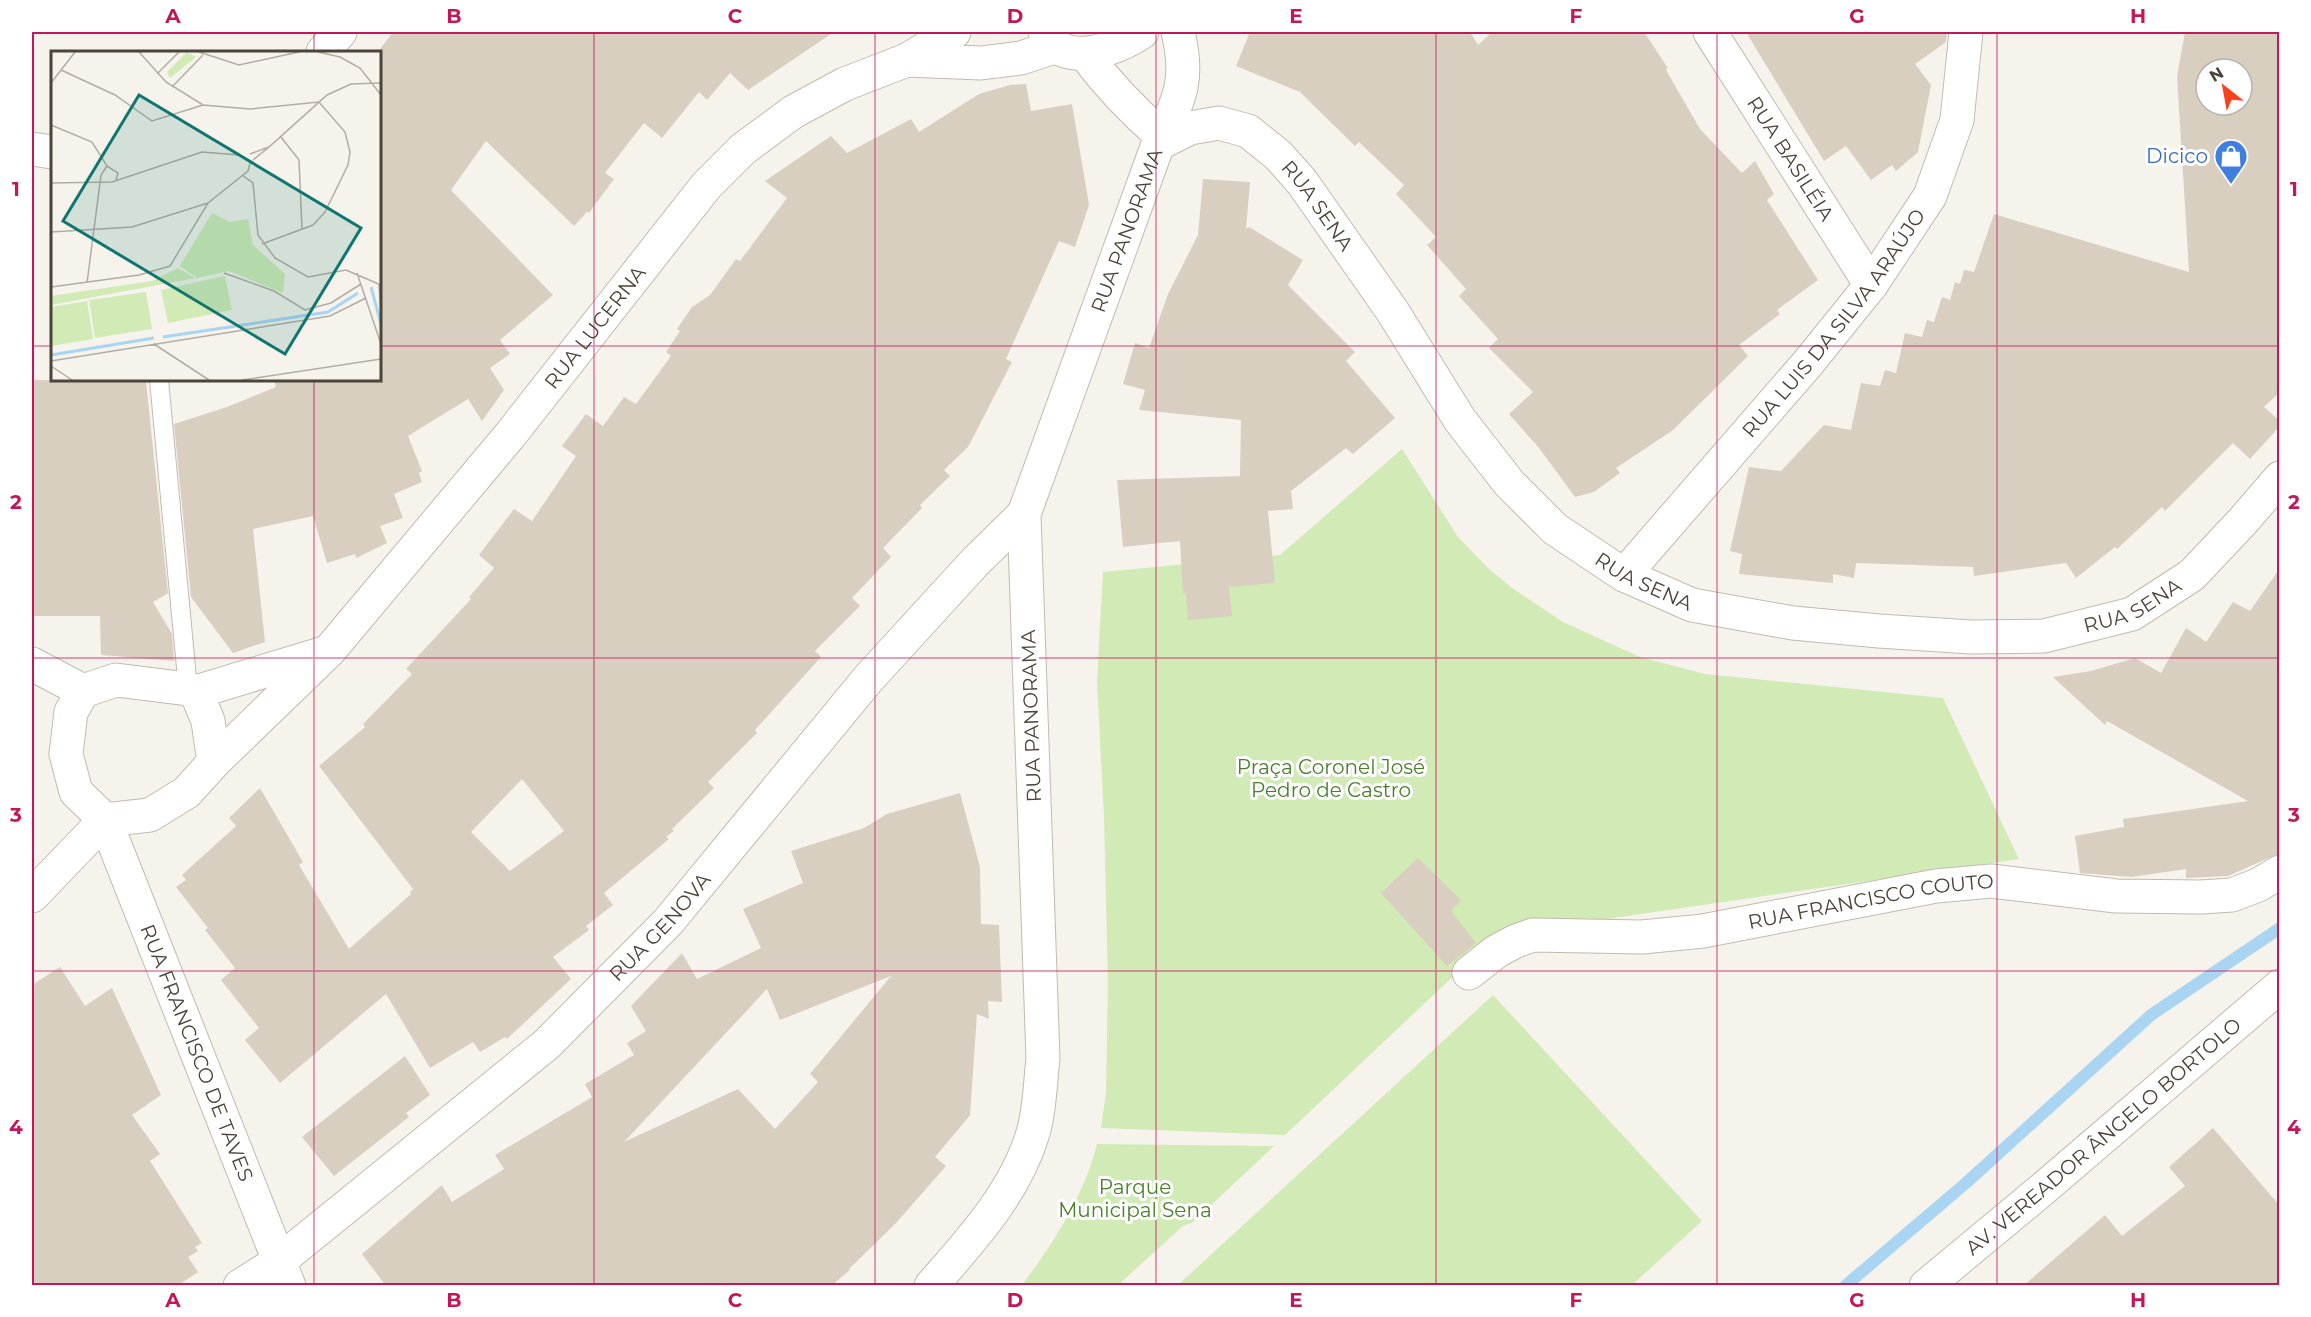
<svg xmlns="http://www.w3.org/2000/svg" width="2311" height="1317" font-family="Montserrat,sans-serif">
	<rect width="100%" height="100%" fill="#f6f3ec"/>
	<!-- green -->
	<g fill="#d2eab5">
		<polygon points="1402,449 1458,537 1490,570 1515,590 1563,622 1640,657 1705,674 1943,698 2019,859 1497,935 1285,1135 1101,1128 1106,1092 1108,984 1104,817 1097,682 1103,572 1280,555"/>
		<polygon points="1493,995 1702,1221 1632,1285 1178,1285"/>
		<path d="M1097,1144L1274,1146L1193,1222L1183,1226L1118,1285H1022C1053,1244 1084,1196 1097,1144Z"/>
	</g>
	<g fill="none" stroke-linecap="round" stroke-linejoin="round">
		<!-- stream -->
		<polyline stroke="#a9d4f2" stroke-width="12" points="1845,1286 1966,1183 2151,1015 2280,928"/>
	</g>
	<!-- building -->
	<g fill="#d8cfc1" fill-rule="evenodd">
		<polygon points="393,32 834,32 748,90 730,73 707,100 699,92 662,138 644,123 605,173 614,179 589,213 587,212 574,226 486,141 451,190 553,295 500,340 510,354 490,368 504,390 482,421 468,399 408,436 422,471 419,473 422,482 394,494 403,518 380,526 387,543 356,558 355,554 327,563 313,516 253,529 265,642 233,653 191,597 174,424 227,407 276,387 274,380 380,380 380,49"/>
		<polygon points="1250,32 1470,32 1478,45 1492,32 1644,32 1668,68 1666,70 1700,129 1742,173 1755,161 1774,194 1767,200 1818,280 1777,310 1780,314 1739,345 1748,356 1673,430 1616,468 1620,473 1594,492 1575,497 1539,448 1509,414 1533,392 1489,348 1498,339 1459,296 1466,289 1427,245 1436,237 1396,194 1404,185 1359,142 1355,146 1300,92 1236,66"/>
		<polygon points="1746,32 1947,32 1946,42 1915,64 1931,85 1918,152 1896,171 1892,165 1871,180 1846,146 1824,161"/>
		<path d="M2185,32H2280V392L2264,407L2280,421V426L2250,459L2233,443L2165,511L2162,507L2117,549L2115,547L2076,578L2066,563L1974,576L1973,567L1856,563L1854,578L1833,574V583L1739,574L1742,554L1730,551L1749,467L1781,471L1824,425L1851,430L1861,383L1880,386L1885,370L1896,373L1905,333L1922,337L1927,320L1934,322L1942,297L1950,300L1955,282L1960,284L1964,270L1974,272L1994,214L2189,272L2177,76ZM2206,69H2242V105H2206Z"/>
		<path d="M1026,84L1031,111L1072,104L1089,205L1075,247L1059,241L1006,359L1012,362L968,447L944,470L950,476L920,505L922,508L883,548L891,557L852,598L860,606L815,651L821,657L755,730L757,733L708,782L714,788L672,829L674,831L666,837L669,839L604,893L613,905L586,926L589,930L553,957L571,979L507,1039L505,1037L480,1052L473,1042L430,1068L386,994L280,1083L245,1040L259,1028L221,980L235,968L205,930L208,928L176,887L186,880L182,875L236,826L229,818L260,788L303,862L299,865L349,949L411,894L410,892L413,889L319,766L365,727L363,724L412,674L406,669L471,599L469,597L494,568L479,555L514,509L532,521L576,456L562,446L586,414L603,426L624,397L636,404L671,356L666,352L680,331L677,329L692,307L710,295L736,259L740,261L787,198L765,181L831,136L847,153L911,119L919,132L979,94L1010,85ZM522,779L564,831L510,871L471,832Z"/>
		<polygon points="1203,179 1250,182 1246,229 1249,227 1303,260 1288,285 1355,352 1346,361 1395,418 1353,454 1346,448 1291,491 1293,509 1268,511 1275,583 1229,587 1232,616 1188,620 1186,593 1183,593 1180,541 1123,547 1117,480 1240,476 1241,420 1139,410 1145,390 1123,384 1135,343 1149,348 1168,294 1198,235"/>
		<polygon points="32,380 146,381 168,593 153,602 172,634 174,661 101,655 100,616 32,616"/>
		<polygon points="2280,568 2280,853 2228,876 2186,878 2186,869 2131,877 2080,873 2075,836 2124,827 2123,819 2248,801 2107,721 2105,725 2053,677 2091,671 2135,658 2161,673 2186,628 2206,642 2233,602 2250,611"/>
		<path d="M960,793L980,867L981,924L999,925L1002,1002L988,1001L989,1019L977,1014L970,1115L972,1113L935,1157L946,1166L897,1222L849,1269L850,1270L831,1286H386L362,1254L442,1185L452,1202L504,1169L495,1155L592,1097L585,1084L634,1055L627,1043L646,1031L631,1006L682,953L697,979L761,948L743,909L803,883L791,851L864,828L887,814ZM891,976L810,1074L818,1082L775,1129L738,1089L624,1142L767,989L780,1020Z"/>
		<polygon points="1418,858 1461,900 1451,911 1476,943 1447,966 1381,893"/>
		<polygon points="60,967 85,1006 112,988 161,1095 132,1115 160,1154 150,1161 202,1243 195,1247 198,1251 188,1257 198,1272 177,1286 32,1286 32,985"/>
		<polygon points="405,1056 430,1095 406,1113 409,1117 334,1176 302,1137"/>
		<polygon points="2213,1128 2280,1206 2280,1286 2023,1286 2105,1215 2122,1236 2185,1186 2169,1167"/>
	</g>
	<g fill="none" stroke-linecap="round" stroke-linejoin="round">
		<defs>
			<polyline id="service" points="159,380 188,689"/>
			<g id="minor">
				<path id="s1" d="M1710,32L1871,285"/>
				<polyline points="323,52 340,32"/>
				<polyline points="907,60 981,63 1021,58 1057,46"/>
				<path id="s2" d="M1158,144L1190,128L1219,123L1248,131L1278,155L1302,182L1393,312L1460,420L1509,483L1555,529L1624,575L1692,605L1793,623L1879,631L1971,637L2044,636L2132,614L2192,575L2242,522L2280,478"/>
				<polyline points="32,149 52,152"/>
				<path id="s3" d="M1624,575L1808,363L1871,285L1930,196L1957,120L1966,32"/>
				<polyline points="32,664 83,691"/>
				<polyline points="196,692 321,654"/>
				<path id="s4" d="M214,762L208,721L196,692L188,689L116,680L83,691L71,712L66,754L76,792L105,820L289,1286"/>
				<path id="s5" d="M105,820L150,815L187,792L214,762L329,651L511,434L706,186L743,149L793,112L845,84L907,60L954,32"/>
				<polyline points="32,896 105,820"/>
				<path id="s6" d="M1469,973L1497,951L1516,941L1533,935L1642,937L1703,931L1936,886L1991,881L2116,896L2201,897L2232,895L2258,885L2280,872"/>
				<path id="s7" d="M240,1286L278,1262L547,1044L668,922L868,679L976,561L1024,514"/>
				<path id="s8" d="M1926,1286L2038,1193L2280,986"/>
			</g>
			<g id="tertiary">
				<path d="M1045,32C1061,70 1118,49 1142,32"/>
				<path d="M1085,54C1108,85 1133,111 1162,136"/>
				<path id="s9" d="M931,1286C972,1239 1015,1193 1033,1133C1040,1110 1040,1083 1043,1059L1024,514L1158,144C1179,99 1190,82 1178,32"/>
			</g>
		</defs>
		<!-- service casing -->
		<use href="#service" stroke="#c2bbae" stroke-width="20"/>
		<!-- minor casing -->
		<use href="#minor" stroke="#c2bbae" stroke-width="35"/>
		<!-- tertiary casing -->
		<use href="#tertiary" stroke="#c2bbae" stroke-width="35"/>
		<!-- service -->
		<use href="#service" stroke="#fff" stroke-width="18"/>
		<!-- minor -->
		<use href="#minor" stroke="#fff" stroke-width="33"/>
		<!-- tertiary -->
		<use href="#tertiary" stroke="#fff" stroke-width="33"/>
	</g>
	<!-- grid -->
	<path fill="none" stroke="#c2185b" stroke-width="1.5" stroke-opacity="0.55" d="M314,32V52M594,32V1286M875,32V1286M1156,32V1286M1436,32V1286M1717,32V1286M1997,32V1286M32,346H52M380,346H2280M314,380V1286M32,658H2280M32,971H2280"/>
	<!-- icons -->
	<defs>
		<symbol id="shop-pin" viewBox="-11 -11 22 30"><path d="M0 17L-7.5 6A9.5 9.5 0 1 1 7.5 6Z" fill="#3f7fe0" stroke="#fff"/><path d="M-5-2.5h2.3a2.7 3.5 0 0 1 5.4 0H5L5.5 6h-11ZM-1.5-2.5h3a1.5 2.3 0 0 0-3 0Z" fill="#fff"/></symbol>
	</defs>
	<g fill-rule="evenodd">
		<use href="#shop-pin" x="2212" y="137" width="38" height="52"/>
	</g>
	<g text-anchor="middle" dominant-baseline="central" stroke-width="6" stroke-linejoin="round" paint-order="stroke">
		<!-- shop labels -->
		<g font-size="20" fill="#366cbe" stroke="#fff" text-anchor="end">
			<text x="2208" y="156">Dicico</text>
		</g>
		<!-- street labels -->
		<g font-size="20" fill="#4b4439" stroke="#fff">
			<text stroke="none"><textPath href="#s1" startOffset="150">RUA BASILÉIA</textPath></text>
			<text stroke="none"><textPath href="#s2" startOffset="198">RUA SENA</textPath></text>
			<text stroke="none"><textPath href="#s9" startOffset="1107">RUA PANORAMA</textPath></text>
			<text stroke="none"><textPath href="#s3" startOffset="328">RUA LUIS DA SILVA ARAÚJO</textPath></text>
			<text stroke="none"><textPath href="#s5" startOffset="708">RUA LUCERNA</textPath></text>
			<text stroke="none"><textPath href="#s2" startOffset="704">RUA SENA</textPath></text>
			<text stroke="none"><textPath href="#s2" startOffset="1206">RUA SENA</textPath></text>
			<text transform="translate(1031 716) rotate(-92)">RUA PANORAMA</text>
			<text stroke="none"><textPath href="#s6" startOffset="416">RUA FRANCISCO COUTO</textPath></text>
			<text stroke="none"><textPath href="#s7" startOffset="554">RUA GENOVA</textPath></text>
			<text stroke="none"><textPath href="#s4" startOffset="585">RUA FRANCISCO DE TAVES</textPath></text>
			<text stroke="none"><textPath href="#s8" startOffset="232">AV. VEREADOR ÂNGELO BORTOLO</textPath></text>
		</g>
		<!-- park labels -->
		<g font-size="20" fill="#4a7f2a" stroke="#fff">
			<text x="1331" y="767">Praça Coronel José<tspan x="1331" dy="23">Pedro de Castro</tspan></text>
			<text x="1135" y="1187">Parque<tspan x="1135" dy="23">Municipal Sena</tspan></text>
		</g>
	</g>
	<!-- overview -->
	<g transform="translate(51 51)">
		<rect width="330" height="330" fill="#f6f3ec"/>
		<path d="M136,1L145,6L119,27L116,21ZM161,162L179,171L197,168L202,194L234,223L232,242L178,220L146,227L129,215ZM127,217L144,227L0,254V245L101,230ZM174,225L181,259L117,272L110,239ZM95,241L101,278L44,287L38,249ZM36,250L42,288L0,295V256Z" fill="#d2eab5"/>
		<path fill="none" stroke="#a9d4f2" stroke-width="3" d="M320,236L330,273M112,286L277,261L307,242M0,304L103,287"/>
		<path fill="none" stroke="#b2ada4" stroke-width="1.5" d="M88,1L115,31L152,54L199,58L268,51L294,81L299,101L297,114L274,161L262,174L211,193M148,1L188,14L248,1M267,1L289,6L309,17L330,44M10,19L64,44L101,70L152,54M106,23L128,1M0,32L24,1M121,36L152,4M0,74L41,91L56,115M230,86L248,109L251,179M199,103L218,96L276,44L300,33L330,32M202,109L218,96M56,115L67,122L65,129M191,124L202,132L207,184L224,207L257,226L295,219L330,234M0,132L61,131L151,101L188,104M0,181L81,176L157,152M173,222L223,240L254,259L280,252L310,233M306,222L330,293M36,232L50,124L56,115M328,234L330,261M0,236L88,224L119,215L157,152L197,120L199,112M103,293L158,329M0,310L279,265L315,247M0,315L21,329M191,329L330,308"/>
		<path fill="#0f766e" fill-opacity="0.15" stroke="#0f766e" stroke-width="3" d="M88,44L310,177L234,303L12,170Z"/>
		<rect width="330" height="330" fill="none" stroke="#4b4439" stroke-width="3"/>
	</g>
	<!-- border -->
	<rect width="2311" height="1317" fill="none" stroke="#ffffff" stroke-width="66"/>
	<!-- north arrow -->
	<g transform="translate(2224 87) rotate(329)"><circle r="28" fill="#ffffff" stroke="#b7b4b0" stroke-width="1.5"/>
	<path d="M0-4.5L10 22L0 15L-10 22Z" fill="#fc3f1d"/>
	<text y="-9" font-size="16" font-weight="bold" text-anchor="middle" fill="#4b4439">N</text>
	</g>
	<rect x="33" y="33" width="2245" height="1251" fill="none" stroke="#c2185b" stroke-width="2"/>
	<g font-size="20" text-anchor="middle" font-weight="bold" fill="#c2185b">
		<text x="173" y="23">A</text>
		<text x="454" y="23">B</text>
		<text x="735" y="23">C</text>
		<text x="1015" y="23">D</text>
		<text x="1296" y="23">E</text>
		<text x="1576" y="23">F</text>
		<text x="1857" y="23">G</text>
		<text x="2138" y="23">H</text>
		<text x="16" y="196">1</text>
		<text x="2294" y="196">1</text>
		<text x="16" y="509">2</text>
		<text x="2294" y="509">2</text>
		<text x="16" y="822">3</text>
		<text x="2294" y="822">3</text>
		<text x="16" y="1134">4</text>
		<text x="2294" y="1134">4</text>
		<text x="173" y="1307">A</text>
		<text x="454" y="1307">B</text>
		<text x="735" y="1307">C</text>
		<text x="1015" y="1307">D</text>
		<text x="1296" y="1307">E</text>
		<text x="1576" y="1307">F</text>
		<text x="1857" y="1307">G</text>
		<text x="2138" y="1307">H</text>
	</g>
</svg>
